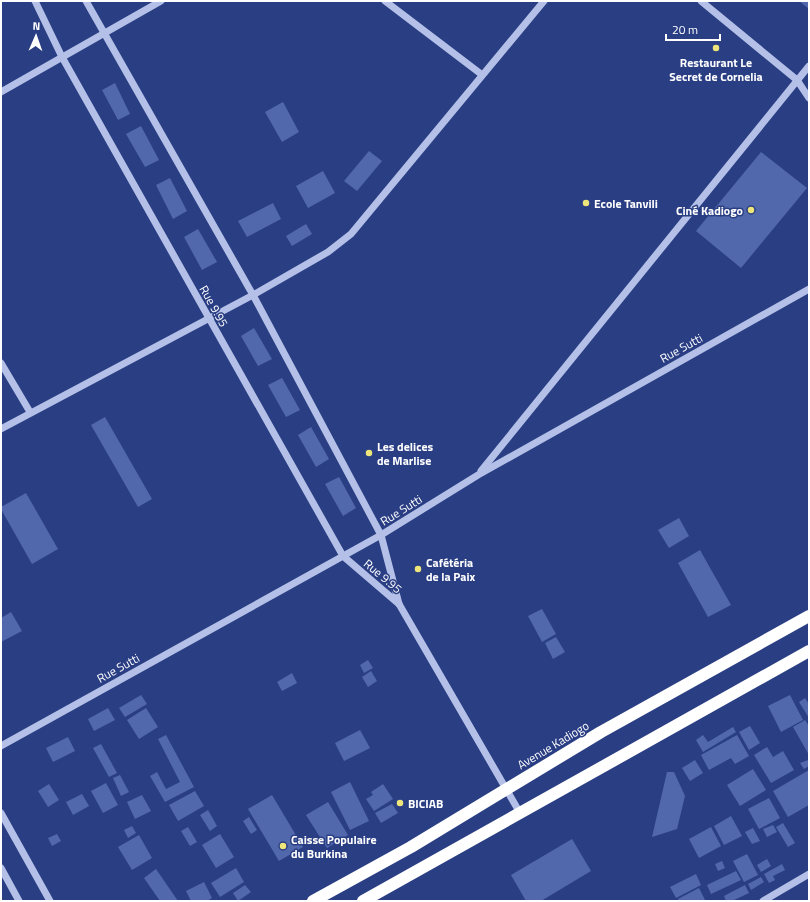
<svg xmlns="http://www.w3.org/2000/svg" width="810" height="902" font-family="'Titillium Web',sans-serif">
	<rect width="100%" height="100%" fill="#2a3e84"/>
	<!-- building -->
	<g fill="#5268ac">
		<polygon points="799,1 809,1 809,9"/>
		<polygon points="115,83 130,114 118,120 102,90"/>
		<polygon points="283,102 299,132 282,142 265,112"/>
		<polygon points="141,126 159,160 145,167 126,134"/>
		<polygon points="369,151 382,161 357,191 344,181"/>
		<polygon points="761,152 807,188 741,268 696,231"/>
		<polygon points="323,171 335,193 308,208 296,186"/>
		<polygon points="170,178 187,211 173,219 156,185"/>
		<polygon points="273,203 281,219 247,237 238,221"/>
		<polygon points="306,224 312,234 292,246 286,236"/>
		<polygon points="198,229 217,262 202,270 184,237"/>
		<polygon points="254,328 272,359 258,366 241,336"/>
		<polygon points="282,378 300,410 286,417 268,385"/>
		<polygon points="105,417 152,499 138,507 91,425"/>
		<polygon points="311,427 329,459 316,467 298,435"/>
		<polygon points="339,477 356,508 343,516 325,484"/>
		<polygon points="26,493 58,549 32,564 1,509 1,507"/>
		<polygon points="679,518 689,536 669,548 658,530"/>
		<polygon points="700,550 731,605 708,617 678,563"/>
		<polygon points="542,609 556,634 542,642 528,616"/>
		<polygon points="11,612 22,631 1,642 1,618"/>
		<polygon points="556,637 565,652 553,659 545,643"/>
		<polygon points="368,660 373,668 364,673 360,665"/>
		<polygon points="371,671 377,681 368,687 362,677"/>
		<polygon points="292,673 297,683 282,691 277,682"/>
		<polygon points="141,695 147,704 125,717 119,708"/>
		<polygon points="790,695 803,720 781,732 768,706"/>
		<polygon points="805,698 809,704 809,718 799,702"/>
		<polygon points="108,708 115,720 94,731 88,719"/>
		<polygon points="146,708 158,727 139,739 127,720"/>
		<polygon points="805,720 809,726 809,755 793,727"/>
		<polygon points="750,726 760,743 749,750 739,732"/>
		<polygon points="733,727 736,732 703,752 696,740 703,735 708,742"/>
		<polygon points="360,730 370,748 344,761 335,743"/>
		<polygon points="166,735 194,787 165,802 150,776 157,772 166,789 180,782 158,739"/>
		<polygon points="737,735 749,756 735,764 731,758 709,770 701,755"/>
		<polygon points="68,737 75,751 53,762 46,748"/>
		<polygon points="101,744 117,773 109,777 93,748"/>
		<polygon points="767,747 773,757 783,751 794,770 771,783 754,755"/>
		<polygon points="695,760 703,773 690,781 682,768"/>
		<polygon points="808,760 809,766 804,769 800,763"/>
		<polygon points="753,769 766,790 740,806 727,785"/>
		<polygon points="809,770 809,805 788,817 773,791"/>
		<polygon points="667,772 674,772 685,796 677,829 652,837"/>
		<polygon points="120,775 129,792 121,796 113,778"/>
		<polygon points="350,782 369,821 350,830 331,792"/>
		<polygon points="106,783 118,805 103,813 91,791"/>
		<polygon points="49,784 59,800 48,807 38,791"/>
		<polygon points="383,784 393,799 374,811 366,799 373,795 371,792"/>
		<polygon points="195,791 204,806 178,821 169,805"/>
		<polygon points="82,794 89,806 73,815 66,802"/>
		<polygon points="142,795 151,811 135,819 127,802"/>
		<polygon points="272,795 303,847 279,861 248,809"/>
		<polygon points="769,798 780,818 759,829 748,809"/>
		<polygon points="328,802 348,835 327,848 306,815"/>
		<polygon points="392,804 398,813 381,823 375,813"/>
		<polygon points="208,810 217,826 210,831 200,815"/>
		<polygon points="731,816 742,836 724,845 714,826"/>
		<polygon points="249,817 257,830 251,834 243,821"/>
		<polygon points="783,823 795,843 788,847 776,827"/>
		<polygon points="773,825 777,832 767,837 763,829"/>
		<polygon points="132,826 136,833 128,838 124,830"/>
		<polygon points="188,827 197,842 190,846 181,831"/>
		<polygon points="711,827 721,846 699,858 689,839"/>
		<polygon points="753,828 760,841 752,844 745,832"/>
		<polygon points="57,834 61,841 52,846 48,838"/>
		<polygon points="220,834 234,857 216,868 202,845"/>
		<polygon points="139,835 152,858 132,870 118,847"/>
		<polygon points="572,839 591,871 541,901 526,901 511,875"/>
		<polygon points="747,854 758,875 744,882 733,861"/>
		<polygon points="767,859 771,866 761,872 757,865"/>
		<polygon points="722,861 725,868 718,871 715,864"/>
		<polygon points="782,864 785,870 773,876 775,880 769,883 764,874"/>
		<polygon points="236,868 244,882 220,897 211,883"/>
		<polygon points="156,869 178,901 160,901 144,878"/>
		<polygon points="736,871 741,880 711,894 707,885"/>
		<polygon points="696,874 701,885 676,898 670,887"/>
		<polygon points="761,877 764,882 751,890 748,884"/>
		<polygon points="204,882 212,898 207,901 191,901 186,891"/>
		<polygon points="245,885 251,892 238,901 233,893"/>
		<polygon points="745,885 749,893 732,901 726,901 724,896"/>
		<polygon points="699,888 705,900 679,901 678,899"/>
	</g>
	<g fill="none" stroke-linecap="round" stroke-linejoin="round">
		<!-- minor -->
		<g stroke="#b4c0e7" stroke-width="7">
			<polyline points="35,1 62,57 343,556 399,604"/>
			<polyline points="86,1 253,295 381,535 399,604 520,813"/>
			<polyline points="385,1 481,74"/>
			<polyline points="701,1 797,80 809,98"/>
			<polyline points="1,92 161,1"/>
			<polyline points="1,363 30,412"/>
			<polyline points="1,429 253,295 328,252 351,234 544,1"/>
			<polyline points="481,471 809,66"/>
			<polyline points="1,746 381,535 478,475 809,289"/>
			<polyline points="1,813 50,901"/>
			<polyline points="1,868 19,901"/>
			<polyline points="763,901 809,874"/>
		</g>
		<!-- highway -->
		<g stroke="#fff" stroke-width="12">
			<polyline points="313,901 411,847 601,732 809,616"/>
			<polyline points="363,901 809,651"/>
		</g>
	</g>
	<!-- markers -->
	<g fill="#eee57b" stroke="#2a3e84" stroke-width="1.5">
		<circle cx="716" cy="48" r="4"/>
		<circle cx="586" cy="203" r="4"/>
		<circle cx="751" cy="210" r="4"/>
		<circle cx="369" cy="453" r="4"/>
		<circle cx="418" cy="569" r="4"/>
		<circle cx="400" cy="803" r="4"/>
		<circle cx="283" cy="846" r="4"/>
	</g>
	<g text-anchor="middle" dominant-baseline="central" stroke-width="3" stroke-linejoin="round" paint-order="stroke">
		<!-- poi labels -->
		<g font-size="12" font-weight="bold" fill="#fff" stroke="#2a3e84" text-anchor="start">
			<text x="716" y="62" text-anchor="middle">Restaurant Le<tspan x="716" dy="14">Secret de Cornelia</tspan></text>
			<text x="594" y="203">Ecole Tanvili</text>
			<text x="743" y="210" text-anchor="end">Ciné Kadiogo</text>
			<text x="377" y="446">Les delices<tspan x="377" dy="14">de Marlise</tspan></text>
			<text x="426" y="562">Cafétéria<tspan x="426" dy="14">de la Paix</tspan></text>
			<text x="408" y="803">BICIAB</text>
			<text x="291" y="839">Caisse Populaire<tspan x="291" dy="14">du Burkina</tspan></text>
		</g>
		<!-- street labels -->
		<g font-size="12" fill="#fff" stroke="#2a3e84">
			<text transform="translate(214 306) rotate(61)">Rue 9.95</text>
			<text transform="translate(681 348) rotate(-29)">Rue Sutti</text>
			<text transform="translate(401 510) rotate(-32)">Rue Sutti</text>
			<text transform="translate(383 576) rotate(40)">Rue 9.95</text>
			<text transform="translate(118 668) rotate(-29)">Rue Sutti</text>
			<text transform="translate(553 745) rotate(-31)">Avenue Kadiogo</text>
		</g>
	</g>
	<!-- border -->
	<rect width="810" height="902" fill="none" stroke="#ffffff" stroke-width="4"/>
	<!-- north arrow -->
	<g transform="translate(36 36) rotate(2)" stroke="#2a3e84" stroke-width="3" paint-order="stroke">
	<path d="M0-3L7 15L0 10L-7 15Z" fill="#ffffff"/>
	<text y="-6" font-size="11" font-weight="bold" text-anchor="middle" fill="#ffffff">N</text>
	</g>
	<!-- scale -->
	<path d="M666 34v6h54v-6" fill="none" stroke="#ffffff" stroke-width="2"/>
	<text x="672" y="34" font-size="12" fill="#ffffff" stroke="#2a3e84" stroke-width="3" paint-order="stroke">20 m</text>
</svg>
